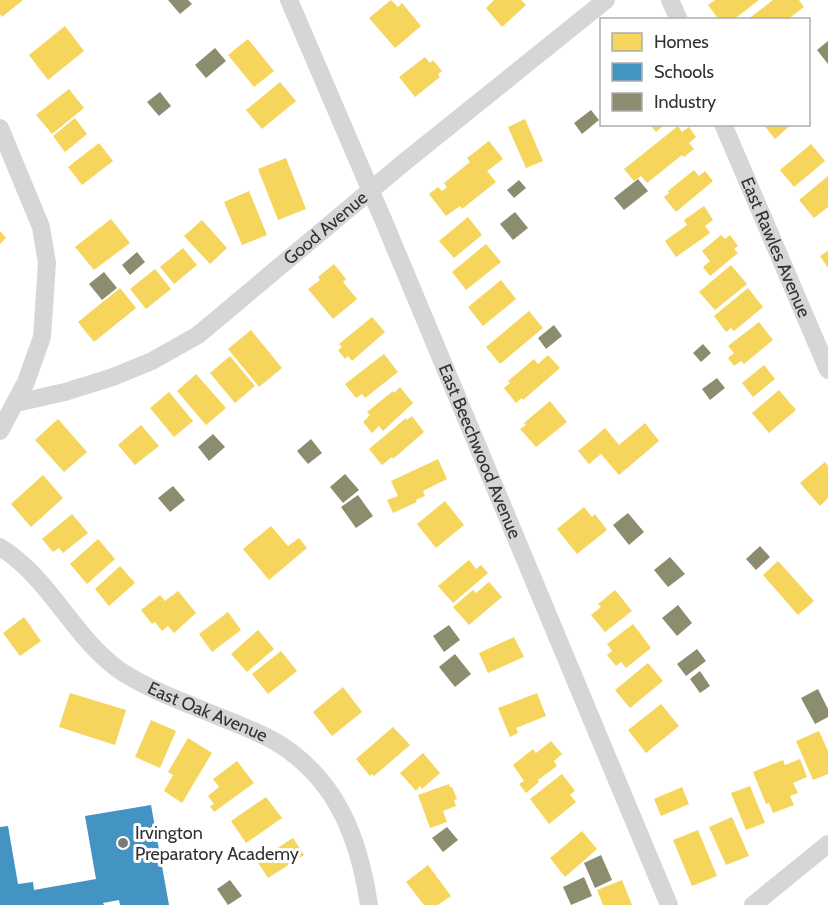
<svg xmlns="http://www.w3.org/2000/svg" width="828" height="905" font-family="Cabin,sans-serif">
	<rect width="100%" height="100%" fill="#fff"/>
	<!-- homes -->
	<g fill="#f6d55c">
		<polygon points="0,0 23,0 2,17 0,14"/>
		<polygon points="391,0 398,7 402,3 421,26 395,48 369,18"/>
		<polygon points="494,0 521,0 526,5 502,27 486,8"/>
		<polygon points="715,0 759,0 733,20 719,20 708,5"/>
		<polygon points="773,0 799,0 804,7 787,20 747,20"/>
		<polygon points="65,26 84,51 48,80 29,55"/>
		<polygon points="248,39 274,71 254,87 228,55"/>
		<polygon points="425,57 430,63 433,60 442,71 438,74 440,77 415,97 399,77"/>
		<polygon points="280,82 296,101 262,129 246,110"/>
		<polygon points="69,89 84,108 52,134 36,115"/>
		<polygon points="75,118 87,134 65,152 53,136"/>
		<polygon points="525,119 543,161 526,168 508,127"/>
		<polygon points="649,124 665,124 656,132"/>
		<polygon points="763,124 792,124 775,139"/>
		<polygon points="678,126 682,132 689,127 696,137 689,143 694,149 684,157 682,155 647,183 641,176 634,181 624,169"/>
		<polygon points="489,141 503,159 487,171 496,182 462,209 460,206 446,216 429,194 438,187 442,191 447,187 444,183 470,162 467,158"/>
		<polygon points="99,143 113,161 82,185 68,167"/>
		<polygon points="811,144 825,161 794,187 780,170"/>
		<polygon points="286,158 306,209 278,220 258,169"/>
		<polygon points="694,170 699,176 705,171 713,181 676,212 664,197 669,193 668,191"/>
		<polygon points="828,176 828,207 814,218 799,200"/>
		<polygon points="249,191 267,235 242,245 224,202"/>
		<polygon points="704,206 713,220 705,226 710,233 676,257 665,241 687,225 684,220"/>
		<polygon points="468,217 482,235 454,258 439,241"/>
		<polygon points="111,219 130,243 94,270 75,247"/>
		<polygon points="202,220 227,248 210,264 184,236"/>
		<polygon points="0,231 6,238 0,244"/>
		<polygon points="721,235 725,239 730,235 738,246 734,249 738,253 710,276 703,267 710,261 702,251"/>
		<polygon points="486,244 501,262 466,290 452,272"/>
		<polygon points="183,248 197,265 174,284 160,267"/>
		<polygon points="828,251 828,268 820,256"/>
		<polygon points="334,264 346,279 343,282 357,299 333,319 308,289 320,280 318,277"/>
		<polygon points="731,265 747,284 715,310 699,292"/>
		<polygon points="155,269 171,289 146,309 130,289"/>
		<polygon points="501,280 516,299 483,326 468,307"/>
		<polygon points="120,288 136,308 94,342 78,322"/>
		<polygon points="748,288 763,307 734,331 731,328 726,332 714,316"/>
		<polygon points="529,311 543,328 500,364 486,347"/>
		<polygon points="372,317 385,332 352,361 348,356 345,359 338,350 342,347 339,344"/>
		<polygon points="759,322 773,340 744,364 741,361 734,366 728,358 734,353 728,346"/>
		<polygon points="251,330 282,368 259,387 228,349"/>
		<polygon points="384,354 398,372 365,398 362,394 356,398 345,384"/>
		<polygon points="548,355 560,368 523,400 522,398 516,403 504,388 510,383 508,381 534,359 538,364"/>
		<polygon points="230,356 255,386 235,403 210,373"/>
		<polygon points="764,365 775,379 753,397 742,383"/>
		<polygon points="196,374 226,408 206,425 177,391"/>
		<polygon points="400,387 413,403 383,431 379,426 372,433 363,422 370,415 367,412 393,391 394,393"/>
		<polygon points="779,390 796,410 769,433 752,413"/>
		<polygon points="169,392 193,421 174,437 150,408"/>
		<polygon points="550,401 567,422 536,447 520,429 526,425 524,423"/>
		<polygon points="412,416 424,432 393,459 392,457 382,465 369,449 406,418 407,420"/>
		<polygon points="58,419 87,452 64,472 35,440"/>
		<polygon points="645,423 659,441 619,475 601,454 589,464 578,451 605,428 619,445"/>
		<polygon points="141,425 159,446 135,465 118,445"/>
		<polygon points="438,459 447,479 423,491 425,496 416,500 417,502 393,513 387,500 398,496 391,481"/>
		<polygon points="825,462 828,466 828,498 820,506 800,483"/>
		<polygon points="43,475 63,498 31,527 11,504"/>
		<polygon points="445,501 464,525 436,548 417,524"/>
		<polygon points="584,507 592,517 595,514 607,530 577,554 557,529"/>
		<polygon points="72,514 88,533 63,553 59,548 53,552 42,539"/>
		<polygon points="271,526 288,546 299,538 307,548 269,580 243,549"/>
		<polygon points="98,539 115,559 87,584 70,564"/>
		<polygon points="469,560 476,569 481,565 488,573 453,603 438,586"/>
		<polygon points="778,561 814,601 798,615 763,575"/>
		<polygon points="120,566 135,583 109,606 95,589"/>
		<polygon points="489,582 502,597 469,625 453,607 473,590 476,593"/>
		<polygon points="615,590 632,611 605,632 591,615 601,607 598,604"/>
		<polygon points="178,591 196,613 174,633 168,626 162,631 155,622 152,624 141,610 160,595 165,601"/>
		<polygon points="228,612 241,630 212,652 199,634"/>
		<polygon points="24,617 41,641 20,656 3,633"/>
		<polygon points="633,624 651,648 626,668 621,662 616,666 607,655 612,651 607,644"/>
		<polygon points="258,630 274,649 247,672 231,654"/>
		<polygon points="514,637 524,657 488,673 479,653"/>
		<polygon points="281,651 297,671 268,694 252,674"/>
		<polygon points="648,663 663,681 630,708 615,690"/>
		<polygon points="343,687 362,712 332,736 313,712"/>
		<polygon points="70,693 126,710 115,745 59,727"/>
		<polygon points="537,693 546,716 516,728 518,733 510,737 498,708"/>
		<polygon points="661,704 679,726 646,753 628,730"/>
		<polygon points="151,720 176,731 160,768 135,757"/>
		<polygon points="393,727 410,745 374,776 372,774 370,776 356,759"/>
		<polygon points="819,731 828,751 828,774 813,780 796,741"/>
		<polygon points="188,738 212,753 182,803 164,791 173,775 168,772"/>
		<polygon points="551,741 562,754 554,761 557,766 538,780 539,782 526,793 519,784 524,781 513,765 533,749 536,753"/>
		<polygon points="423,753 440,773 422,789 420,786 416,791 400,773"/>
		<polygon points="800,759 807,777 793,783 798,793 790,796 794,805 773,813 769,803 766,804 753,772 783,760 785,765"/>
		<polygon points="237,761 254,783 214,812 210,806 214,804 208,796 219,787 213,779"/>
		<polygon points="562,774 575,791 570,795 576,802 549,824 530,799"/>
		<polygon points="449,784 450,787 452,787 457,799 454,800 456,806 443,811 447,822 430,828 418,795"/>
		<polygon points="750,786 765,823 746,830 731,793"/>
		<polygon points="682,787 689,804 661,816 654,799"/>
		<polygon points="266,797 282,818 246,843 231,821"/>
		<polygon points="732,817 749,856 726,865 709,827"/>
		<polygon points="698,830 717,876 692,886 673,840"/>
		<polygon points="582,831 597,849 565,877 550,858"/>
		<polygon points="293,838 304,855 268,878 257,861"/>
		<polygon points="428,865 451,896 438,905 424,905 406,882"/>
		<polygon points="622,880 632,905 603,905 597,890"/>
	</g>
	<!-- schools -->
	<polygon fill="#4393c3" points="151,805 169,905 120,905 119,900 103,903 104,905 0,905 0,827 8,826 18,884 33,882 34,890 96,879 85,816"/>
	<!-- industry -->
	<g fill="#8c8c6e">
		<polygon points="168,0 188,0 192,4 180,14"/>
		<polygon points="828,41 828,64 817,50"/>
		<polygon points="215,48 226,61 206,78 195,65"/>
		<polygon points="160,92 171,106 159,116 147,102"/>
		<polygon points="591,110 599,120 582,134 574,123"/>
		<polygon points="638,179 648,191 624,210 614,198"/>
		<polygon points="519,180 526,188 514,198 507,190"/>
		<polygon points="515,212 528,228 513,240 500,224"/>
		<polygon points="137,252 145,262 130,275 122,265"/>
		<polygon points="104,272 117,288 102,300 89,284"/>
		<polygon points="554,325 562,336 546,349 538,338"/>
		<polygon points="703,344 711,353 701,362 693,353"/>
		<polygon points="717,378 725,388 710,400 702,389"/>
		<polygon points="213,434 225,447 209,461 198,447"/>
		<polygon points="311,439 322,453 308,464 297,451"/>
		<polygon points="345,474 359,490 343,503 330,487"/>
		<polygon points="173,486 185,500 170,512 158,498"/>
		<polygon points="358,495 373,516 356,528 341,507"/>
		<polygon points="628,513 644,532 629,545 613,525"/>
		<polygon points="760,546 770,557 756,570 746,559"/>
		<polygon points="670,557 685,574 668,587 654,570"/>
		<polygon points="678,605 692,623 677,636 662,618"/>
		<polygon points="449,625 460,640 444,652 433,636"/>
		<polygon points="697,649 706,661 686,676 677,664"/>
		<polygon points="455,654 471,674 455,687 439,667"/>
		<polygon points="700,671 710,686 700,693 690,679"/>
		<polygon points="818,689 828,709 828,717 815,724 801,698"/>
		<polygon points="447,827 458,840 443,852 432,838"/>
		<polygon points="601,855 612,880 595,888 584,863"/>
		<polygon points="584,877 592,896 571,905 563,887"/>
		<polygon points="230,880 242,896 228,905 217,889"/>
	</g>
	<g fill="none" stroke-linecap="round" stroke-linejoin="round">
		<!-- minor -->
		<g stroke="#d6d6d6" stroke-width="18">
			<path id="s1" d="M289,0L385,224L669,905"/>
			<polyline points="670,0 679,20"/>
			<path id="s2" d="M723,124L828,370"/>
			<polyline points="0,128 41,227 47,263 42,337 26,382 0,431"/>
			<path id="s3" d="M16,403L65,392L113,377L152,361L198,335L402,164L606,0"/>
			<path id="s4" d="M0,547C51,579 72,636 119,670C146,688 176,699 205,711C229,721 253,729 276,742C337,779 359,838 369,905"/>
			<polyline points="753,905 828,844"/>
		</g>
	</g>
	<!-- markers -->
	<circle fill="#7a7a7a" stroke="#fff" stroke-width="2" cx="123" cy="843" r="6"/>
	<g text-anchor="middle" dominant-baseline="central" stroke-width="6" stroke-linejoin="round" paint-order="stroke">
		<!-- street labels -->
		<g font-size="18" fill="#323232" stroke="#fff">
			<text stroke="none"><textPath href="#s3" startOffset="362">Good Avenue</textPath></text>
			<text stroke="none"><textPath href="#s2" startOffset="134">East Rawles Avenue</textPath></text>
			<text stroke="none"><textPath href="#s1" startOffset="490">East Beechwood Avenue</textPath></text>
			<text stroke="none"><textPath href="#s4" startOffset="270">East Oak Avenue</textPath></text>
		</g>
		<!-- poi labels -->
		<g font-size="18" fill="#323232" stroke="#fff" text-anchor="start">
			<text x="135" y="833">Irvington<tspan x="135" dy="21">Preparatory Academy</tspan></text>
		</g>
	</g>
	<!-- legend -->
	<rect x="600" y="18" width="210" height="108" fill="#ffffff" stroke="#adadad" stroke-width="1.5"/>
	<rect x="612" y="33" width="30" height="18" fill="#f6d55c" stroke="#adadad" stroke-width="1.5"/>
	<text x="654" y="48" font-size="18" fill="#323232">Homes</text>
	<rect x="612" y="63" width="30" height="18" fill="#4393c3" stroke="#adadad" stroke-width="1.5"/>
	<text x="654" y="78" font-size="18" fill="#323232">Schools</text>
	<rect x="612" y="93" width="30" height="18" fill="#8c8c6e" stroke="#adadad" stroke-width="1.5"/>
	<text x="654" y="108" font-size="18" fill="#323232">Industry</text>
</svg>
